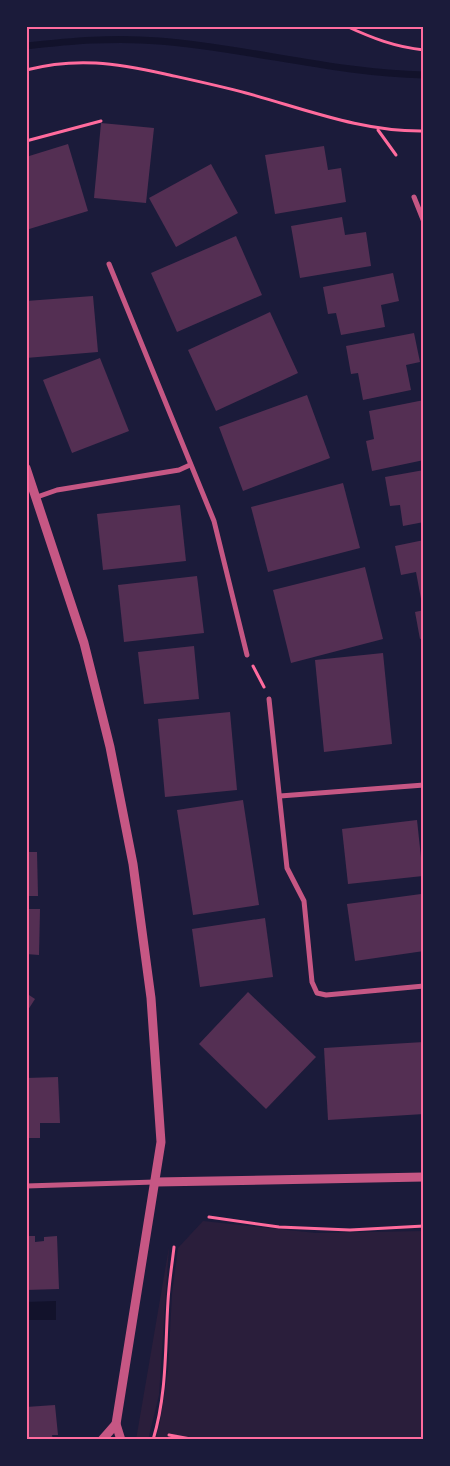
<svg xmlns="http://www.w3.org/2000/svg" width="450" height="1466" font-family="Karla,sans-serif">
	<rect width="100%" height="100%" fill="#1b1b3a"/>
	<!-- green -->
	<g fill="#2a1e3b">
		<polygon points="203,1221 316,1233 424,1231 424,1440 155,1440 160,1422 168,1371 172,1294 178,1248"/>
		<polygon points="169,1247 159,1395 148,1440 136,1440"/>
	</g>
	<!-- water -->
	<polygon fill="#12122b" points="56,1301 56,1320 26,1320 26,1302"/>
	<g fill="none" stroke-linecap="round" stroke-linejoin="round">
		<!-- stream -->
		<path stroke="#12122b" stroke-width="7" d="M26,46C71,41 114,37 159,41C248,48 334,73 424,75"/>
	</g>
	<!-- building -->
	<g fill="#542f53">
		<polygon points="101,123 154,128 146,203 94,198"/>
		<polygon points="68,144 88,211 26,230 26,157"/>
		<polygon points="324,146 328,170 341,168 346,202 275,214 265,155"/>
		<polygon points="211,164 238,213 176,247 149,198"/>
		<polygon points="342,217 345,235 366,232 371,266 300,278 291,226"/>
		<polygon points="236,236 262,295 177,332 151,273"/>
		<polygon points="393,273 399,301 381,305 385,327 341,335 336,313 328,314 323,287"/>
		<polygon points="93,296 98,352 26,358 26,301"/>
		<polygon points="270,312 298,373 216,411 188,350"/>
		<polygon points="414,333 420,362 406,365 411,390 363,400 358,373 351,374 346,346"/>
		<polygon points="100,358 129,431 72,453 43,380"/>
		<polygon points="307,395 330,458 243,491 219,427"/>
		<polygon points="424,400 424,460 372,471 366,441 374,439 369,411"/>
		<polygon points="424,470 424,522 403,526 400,505 390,506 385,477"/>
		<polygon points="343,483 360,548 268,572 251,507"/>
		<polygon points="180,505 186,561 103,570 97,514"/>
		<polygon points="424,540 424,598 421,599 416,572 401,575 395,546"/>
		<polygon points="365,567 383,639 291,663 273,590"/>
		<polygon points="197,576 204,633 124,642 118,585"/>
		<polygon points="424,610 424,638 420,639 415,612"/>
		<polygon points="194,646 199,699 144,704 138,652"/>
		<polygon points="383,653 392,744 324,752 315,660"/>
		<polygon points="230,712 237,790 165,797 158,719"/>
		<polygon points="243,800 259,905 193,915 177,810"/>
		<polygon points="417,820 423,876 348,884 342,829"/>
		<polygon points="26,852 37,852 38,896 26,896"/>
		<polygon points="421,894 424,914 424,951 355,961 347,904"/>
		<polygon points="26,909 40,909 39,955 26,954"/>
		<polygon points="265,918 273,977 200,987 192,929"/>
		<polygon points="248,992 316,1057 266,1109 199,1044"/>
		<polygon points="26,993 35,999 26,1013"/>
		<polygon points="424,1042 424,1114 328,1120 324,1048"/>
		<polygon points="58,1077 60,1123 40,1123 40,1138 26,1138 26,1078"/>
		<polygon points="26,1236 35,1236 35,1242 44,1241 44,1237 57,1236 59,1289 26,1290"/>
		<polygon points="55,1405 58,1435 52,1435 53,1440 26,1440 26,1407"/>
	</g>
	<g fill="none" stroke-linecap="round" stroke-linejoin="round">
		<!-- path -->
		<g stroke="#ff6b9d" stroke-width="3">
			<polyline points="230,26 279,26"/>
			<path d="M346,26C372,38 395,47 424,50"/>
			<path d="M26,70C76,57 116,63 165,74C192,80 220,86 246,93C305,109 362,132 424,131"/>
			<polyline points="378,130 396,155"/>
			<polyline points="26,141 101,121"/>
			<polyline points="253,666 264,687"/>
			<polyline points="209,1217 279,1227 350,1230 424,1226"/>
			<polyline points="169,1435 196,1440"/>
			<path d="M153,1440C167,1394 165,1348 168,1301C169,1283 172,1265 174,1247"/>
		</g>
		<!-- minor -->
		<g stroke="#c65784" stroke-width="5">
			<polyline points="414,197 424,222"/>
			<polyline points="109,264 214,521 247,655"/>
			<polyline points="37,497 57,490 179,470 190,465"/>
			<polyline points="269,699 287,868 304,901 312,982 317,993 326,995 424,986"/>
			<polyline points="280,796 424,785"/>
			<polyline points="26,1186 155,1182"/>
		</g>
		<!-- tertiary -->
		<g stroke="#c65784" stroke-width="9">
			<polyline points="26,468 84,643 110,747 133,864 151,998 161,1142 116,1424 121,1440"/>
			<polyline points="156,1182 424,1177"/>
			<polyline points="102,1440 116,1424"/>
		</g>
	</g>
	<!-- border -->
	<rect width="450" height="1466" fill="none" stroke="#1b1b3a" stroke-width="55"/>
	<rect x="28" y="28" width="394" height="1410" fill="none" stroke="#ff6b9d" stroke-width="2"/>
</svg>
